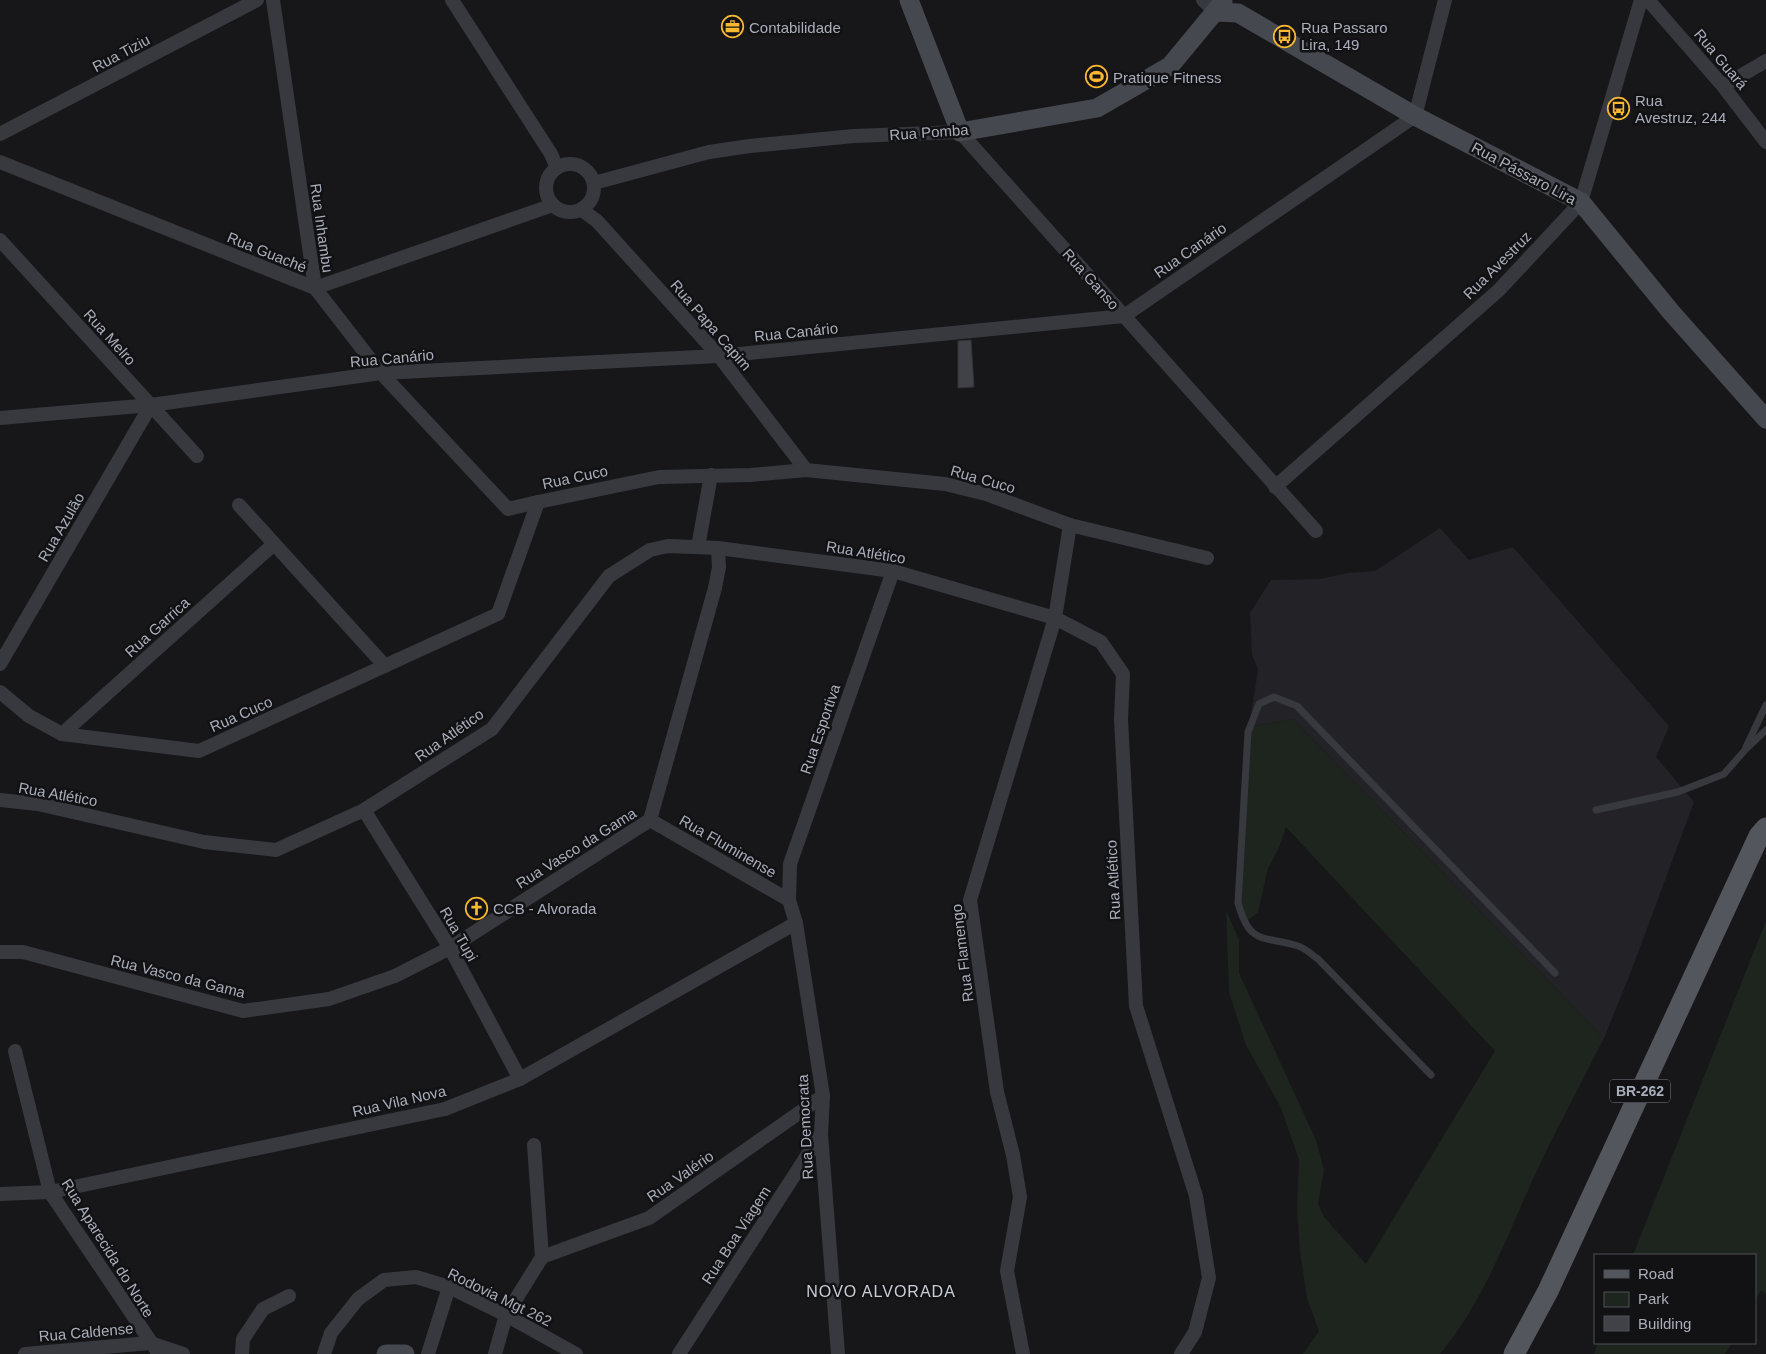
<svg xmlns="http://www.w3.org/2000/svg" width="1766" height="1354" font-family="Helvetica,sans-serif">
	<rect width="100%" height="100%" fill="#17171a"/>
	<!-- built -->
	<polygon fill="#232327" points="1440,528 1469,560 1513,547 1669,726 1656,757 1694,802 1632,969 1604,1038 1293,719 1249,727 1258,670 1252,654 1250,613 1271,580 1320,579 1348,573 1375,571"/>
	<!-- green -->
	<g fill="#1d251e">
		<path d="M1293,719L1604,1038C1582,1082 1559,1124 1538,1168C1509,1231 1485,1300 1440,1354H1303L1319,1331L1307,1298L1300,1251L1297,1210L1299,1160L1281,1108L1246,1045L1229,992L1226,910L1239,940V973L1316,1140L1324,1170L1318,1204L1324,1217L1366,1264L1495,1051L1286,827L1278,850L1268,868L1258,912L1244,924L1238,903L1249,727Z"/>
		<polygon points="1766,921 1766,1294 1761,1290 1755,1301 1755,1255 1633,1255"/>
		<polygon points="1598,1343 1732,1343 1725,1354 1594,1354"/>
	</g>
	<!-- building -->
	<polygon fill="#414247" stroke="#313136" points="971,340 974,387 958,388 958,341"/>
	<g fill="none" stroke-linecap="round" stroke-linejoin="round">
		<!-- lane -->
		<g stroke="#38393f" stroke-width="7">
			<polyline points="1746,747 1766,705"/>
			<polyline points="1596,810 1678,792 1724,774 1746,749 1766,730"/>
			<path d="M1431,1075L1318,959C1312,955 1305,948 1298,946C1262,935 1250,946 1238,903L1248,732L1259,704L1274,697L1297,706L1555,973"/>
		</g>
		<!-- street -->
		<g stroke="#38393f" stroke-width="14">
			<polyline points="273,0 315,288 381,373 508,509 538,502"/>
			<polyline points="452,0 551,154 557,168"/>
			<polyline points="1203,0 1216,12"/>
			<polyline points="1648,0 1723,86 1766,142"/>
			<polyline points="1723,86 1766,61"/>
			<polyline points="0,134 257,0"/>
			<polyline points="0,162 315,288 553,205"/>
			<circle cx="570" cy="188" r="24"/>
			<polyline points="594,183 709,152 750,146 854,136 960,132 1316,531"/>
			<polyline points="582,210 597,221 719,356 806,470"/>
			<polyline points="0,240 197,456"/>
			<polyline points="0,418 151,405 381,373 719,356 1124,316 1415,116 1445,0"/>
			<polyline points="1275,487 1499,290 1581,202 1641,0"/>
			<polyline points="239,505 385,666"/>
			<polyline points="698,547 711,475"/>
			<polyline points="0,664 151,405"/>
			<polyline points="0,692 29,716 62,734 199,751 498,614 538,502 659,477 751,475 806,470 945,484 986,494 1070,525 1207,558"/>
			<polyline points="62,734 274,544"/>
			<polyline points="0,800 38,804 204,842 276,850 364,810 492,729 609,576 650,550 668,546 718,548 893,571 1055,618 1101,642 1123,674 1121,719 1136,1006 1196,1196 1209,1278 1195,1332 1181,1354"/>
			<polyline points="364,810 450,948 520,1079"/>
			<polyline points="650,820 789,900"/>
			<polyline points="0,952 23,952 243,1011 329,999 395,976 450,948 650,820 715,588 719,567 718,548"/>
			<polyline points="15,1051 50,1192 159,1354"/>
			<polyline points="0,1194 50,1192 445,1109 520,1079 796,923"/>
			<polyline points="542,1257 649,1218 823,1096"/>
			<polyline points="25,1354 150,1343 183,1354"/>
			<polyline points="242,1354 243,1339 263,1309 289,1296"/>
			<polyline points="324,1354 331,1333 358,1299 384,1280 416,1277 449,1287 506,1315 576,1354"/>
			<polyline points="428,1354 449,1287"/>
			<polyline points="495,1354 506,1315 542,1257 534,1145"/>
			<polyline points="679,1354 821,1134"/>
			<polyline points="838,1354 821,1134 823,1096 796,923 789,900 790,864 893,571"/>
			<polyline points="1023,1354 1007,1271 1020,1197 1013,1155 997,1092 970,900 1055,618 1070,525"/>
		</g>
		<!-- secondary -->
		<g stroke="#46484f" stroke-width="19">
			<polyline points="909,0 960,132 1097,108 1170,66 1223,2"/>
			<polyline points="1216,12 1238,13 1415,116 1581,202 1671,312 1766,419"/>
			<polyline points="386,1354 405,1354"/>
		</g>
		<!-- primary -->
		<polyline stroke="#54565e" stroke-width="21" points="1514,1354 1548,1291 1759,836 1766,828"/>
	</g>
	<!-- icons -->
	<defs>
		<symbol id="office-ring" viewBox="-11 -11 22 22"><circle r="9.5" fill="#121215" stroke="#f9b830" stroke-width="1.5"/><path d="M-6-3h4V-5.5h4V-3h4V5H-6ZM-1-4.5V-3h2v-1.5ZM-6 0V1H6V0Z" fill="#f9b830"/></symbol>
		<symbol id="bus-ring" viewBox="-11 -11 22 22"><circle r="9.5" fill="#121215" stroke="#f9b830" stroke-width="1.5"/><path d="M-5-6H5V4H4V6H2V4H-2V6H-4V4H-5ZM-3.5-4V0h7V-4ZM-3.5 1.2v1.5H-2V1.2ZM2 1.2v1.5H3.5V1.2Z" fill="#f9b830"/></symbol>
		<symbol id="stadium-ring" viewBox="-11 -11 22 22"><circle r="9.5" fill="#121215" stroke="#f9b830" stroke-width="1.5"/><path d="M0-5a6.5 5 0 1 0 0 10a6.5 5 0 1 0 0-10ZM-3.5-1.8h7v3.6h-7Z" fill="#f9b830"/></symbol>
		<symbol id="church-ring" viewBox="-11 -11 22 22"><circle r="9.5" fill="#121215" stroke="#f9b830" stroke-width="1.5"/><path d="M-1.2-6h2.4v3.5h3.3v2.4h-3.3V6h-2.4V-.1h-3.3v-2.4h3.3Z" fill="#f9b830"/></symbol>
	</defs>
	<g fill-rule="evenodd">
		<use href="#office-ring" x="720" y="14" width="25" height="25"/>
		<use href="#bus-ring" x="1272" y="24" width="25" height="25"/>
		<use href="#stadium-ring" x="1084" y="64" width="25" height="25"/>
		<use href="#bus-ring" x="1606" y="96" width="25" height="25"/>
		<use href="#church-ring" x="464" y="896" width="25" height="25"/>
	</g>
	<g text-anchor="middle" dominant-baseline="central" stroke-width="5" stroke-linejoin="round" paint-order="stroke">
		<!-- shield labels -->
		<rect fill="#121215" stroke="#7c7f88" stroke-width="1" x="1610" y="1079.5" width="60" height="23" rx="4"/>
		<g font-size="14" font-weight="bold" fill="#a9aeba">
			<text x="1640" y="1091">BR-262</text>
		</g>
		<!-- poi labels -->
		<g font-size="15" fill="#a9aeba" stroke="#121215" text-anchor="start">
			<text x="749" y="27">Contabilidade</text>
			<text x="1301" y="27">Rua Passaro<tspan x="1301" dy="17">Lira, 149</tspan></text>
			<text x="1113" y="77">Pratique Fitness</text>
			<text x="1635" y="100">Rua<tspan x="1635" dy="17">Avestruz, 244</tspan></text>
			<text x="493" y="908">CCB - Alvorada</text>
		</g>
		<!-- street labels -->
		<g font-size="15" fill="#a9aeba" stroke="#121215">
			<text transform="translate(121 53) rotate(-28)">Rua Tiziu</text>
			<text transform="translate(1721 59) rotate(50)">Rua Guará</text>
			<text transform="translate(929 132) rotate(-4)">Rua Pomba</text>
			<text transform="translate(1524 173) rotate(28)">Rua Pássaro Lira</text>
			<text transform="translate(322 228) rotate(82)">Rua Inhambu</text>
			<text transform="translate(1190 250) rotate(-35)">Rua Canário</text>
			<text transform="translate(267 252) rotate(22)">Rua Guaché</text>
			<text transform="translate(1497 265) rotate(-45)">Rua Avestruz</text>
			<text transform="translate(1091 279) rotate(48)">Rua Ganso</text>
			<text transform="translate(711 325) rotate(49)">Rua Papa Capim</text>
			<text transform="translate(796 332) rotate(-6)">Rua Canário</text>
			<text transform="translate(110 337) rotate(48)">Rua Melro</text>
			<text transform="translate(392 358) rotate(-5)">Rua Canário</text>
			<text transform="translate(575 477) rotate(-12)">Rua Cuco</text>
			<text transform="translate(983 479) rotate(16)">Rua Cuco</text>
			<text transform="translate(61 527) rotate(-60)">Rua Azulão</text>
			<text transform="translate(866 552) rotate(9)">Rua Atlético</text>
			<text transform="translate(157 627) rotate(-42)">Rua Garrica</text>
			<text transform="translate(241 714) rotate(-24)">Rua Cuco</text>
			<text transform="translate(820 729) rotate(-71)">Rua Esportiva</text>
			<text transform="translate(449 735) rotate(-35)">Rua Atlético</text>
			<text transform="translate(58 794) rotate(10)">Rua Atlético</text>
			<text transform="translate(728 846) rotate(30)">Rua Fluminense</text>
			<text transform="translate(576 848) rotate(-32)">Rua Vasco da Gama</text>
			<text transform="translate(1113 880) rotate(-93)">Rua Atlético</text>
			<text transform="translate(459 934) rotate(60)">Rua Tupi</text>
			<text transform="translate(962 953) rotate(-97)">Rua Flamengo</text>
			<text transform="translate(178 976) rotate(14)">Rua Vasco da Gama</text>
			<text transform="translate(399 1101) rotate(-13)">Rua Vila Nova</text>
			<text transform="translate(805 1127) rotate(-93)">Rua Democrata</text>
			<text transform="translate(680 1176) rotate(-35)">Rua Valério</text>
			<text transform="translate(736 1235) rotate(-57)">Rua Boa Viagem</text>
			<text transform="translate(108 1248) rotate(58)">Rua Aparecida do Norte</text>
			<text transform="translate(500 1297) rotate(26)">Rodovia Mgt 262</text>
			<text transform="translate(86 1332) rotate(-5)">Rua Caldense</text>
		</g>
		<!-- neighbourhood labels -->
		<g font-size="16" letter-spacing="1" fill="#cacdd6" stroke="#121215">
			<text x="881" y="1291">NOVO ALVORADA</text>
		</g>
	</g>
	<!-- legend -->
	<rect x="1594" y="1254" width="162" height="90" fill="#121215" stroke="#4e5057"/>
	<rect x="1604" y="1270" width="25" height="8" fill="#54565e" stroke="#4e5057"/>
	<text x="1638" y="1279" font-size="15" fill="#a9aeba">Road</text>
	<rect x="1604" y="1292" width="25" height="15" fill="#1d251e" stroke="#4e5057"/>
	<text x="1638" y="1304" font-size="15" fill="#a9aeba">Park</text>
	<rect x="1604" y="1316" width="25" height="15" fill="#414247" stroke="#4e5057"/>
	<text x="1638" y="1329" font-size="15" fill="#a9aeba">Building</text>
</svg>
